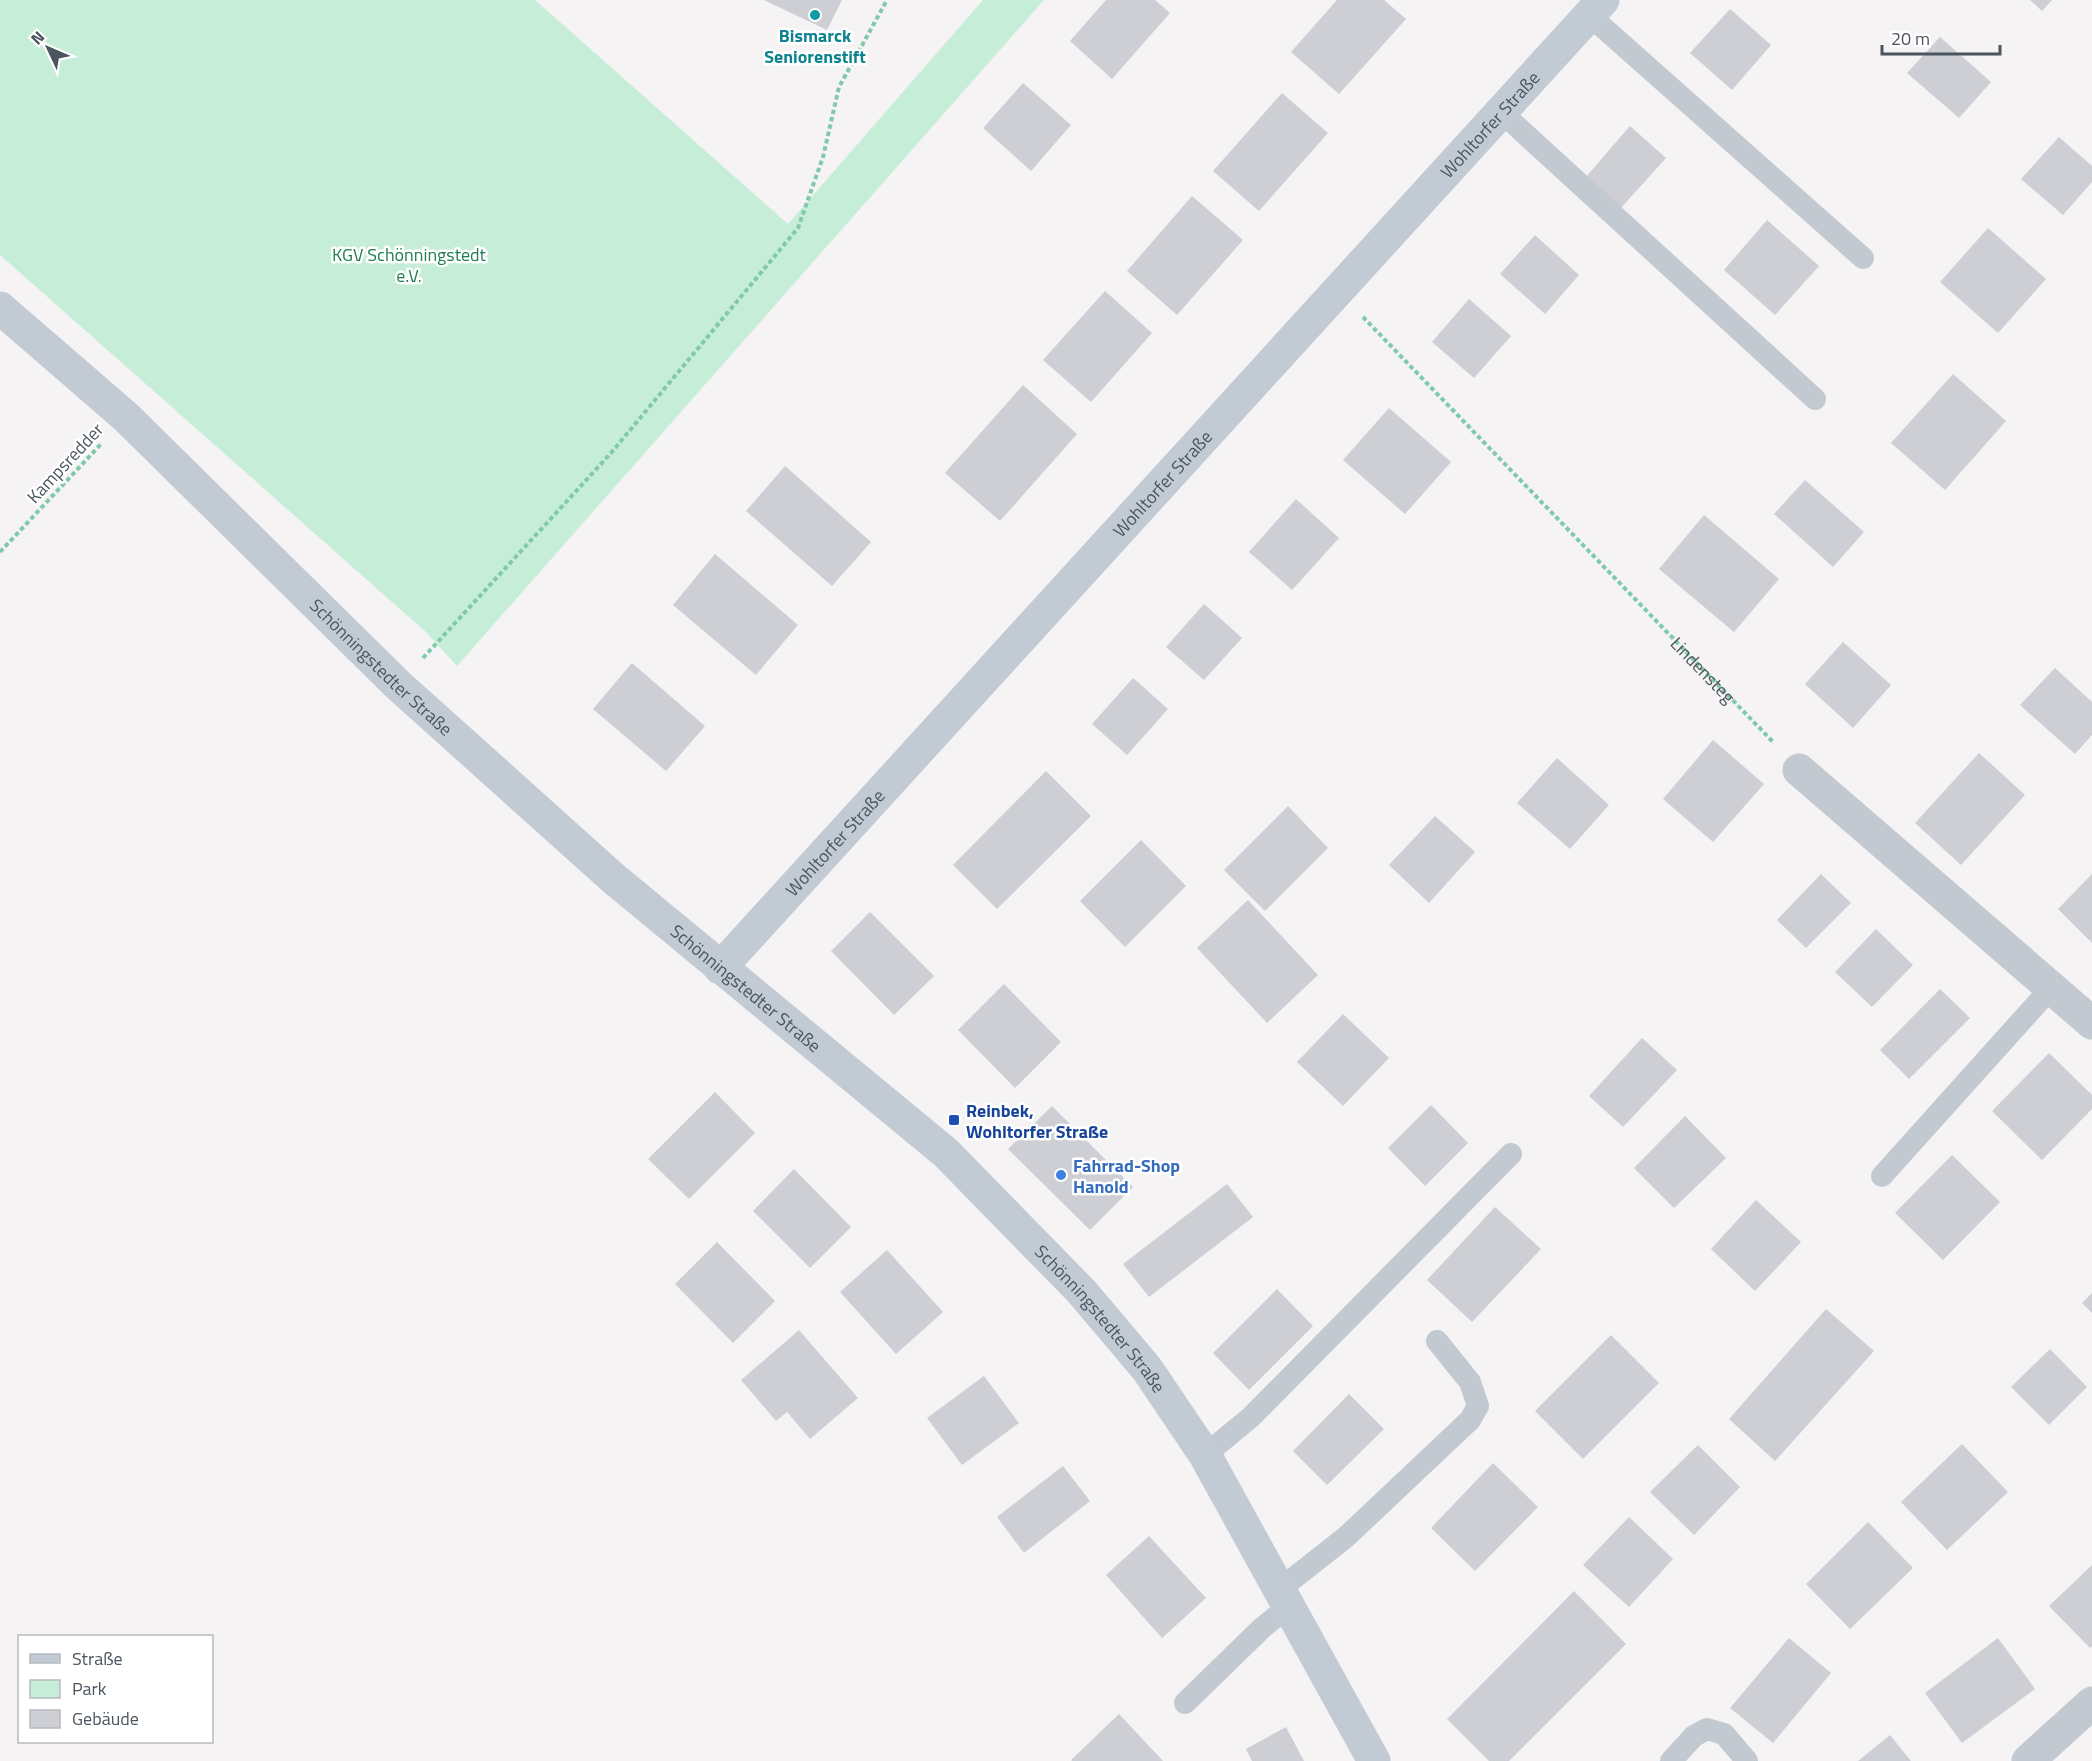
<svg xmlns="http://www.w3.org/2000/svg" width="2092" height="1761" font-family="'Titillium Web',sans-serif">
	<rect width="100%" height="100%" fill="#f5f3f3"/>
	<!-- green -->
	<polygon fill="#c6edd7" points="0,0 535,0 788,224 983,0 1044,0 457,666 426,632 0,255"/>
	<!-- building -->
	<g fill="#cdcfd4">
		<polygon points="764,0 842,0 827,30"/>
		<polygon points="1106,0 1155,0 1170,13 1112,79 1070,41"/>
		<polygon points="1337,0 1384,0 1406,19 1339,94 1291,52"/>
		<polygon points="2030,0 2052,0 2042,11"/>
		<polygon points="1730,9 1771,45 1732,90 1690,53"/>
		<polygon points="1940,37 1991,82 1959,118 1907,73"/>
		<polygon points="1023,83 1071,125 1031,171 983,128"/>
		<polygon points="1282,93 1328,133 1259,211 1213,171"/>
		<polygon points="1630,126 1666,158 1620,209 1585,178"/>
		<polygon points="2059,137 2092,166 2092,182 2063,215 2021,179"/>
		<polygon points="1192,196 1243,240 1177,315 1127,271"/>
		<polygon points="1767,220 1819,266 1775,315 1724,270"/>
		<polygon points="1988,228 2046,279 1998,333 1940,282"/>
		<polygon points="1535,235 1579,275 1545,314 1500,274"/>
		<polygon points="1105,291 1152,333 1091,402 1043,360"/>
		<polygon points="1469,299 1511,336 1474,378 1432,342"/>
		<polygon points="1953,374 2006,421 1945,490 1891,443"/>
		<polygon points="1023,385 1077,434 1000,521 945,473"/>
		<polygon points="1389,408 1451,462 1405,514 1343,460"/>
		<polygon points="785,466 871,542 832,586 746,511"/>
		<polygon points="1805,480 1864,532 1833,567 1774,514"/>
		<polygon points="1296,499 1339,538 1292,590 1249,552"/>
		<polygon points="1704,515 1779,579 1734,632 1659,569"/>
		<polygon points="715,554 798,625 756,675 673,605"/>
		<polygon points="1204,604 1242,638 1204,680 1166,647"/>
		<polygon points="1843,642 1891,685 1853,728 1805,684"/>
		<polygon points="632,663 705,726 666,771 593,709"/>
		<polygon points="2055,668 2092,702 2092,735 2075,754 2020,705"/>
		<polygon points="1133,678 1168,709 1127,755 1092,724"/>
		<polygon points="1713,740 1764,784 1713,842 1663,799"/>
		<polygon points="1979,753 2025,795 1961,865 1915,823"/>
		<polygon points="1557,758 1609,805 1570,849 1517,803"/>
		<polygon points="1046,771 1091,816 997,909 953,865"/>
		<polygon points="1288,806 1328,848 1265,911 1224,870"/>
		<polygon points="1435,816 1475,852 1429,903 1389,865"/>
		<polygon points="1141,840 1186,886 1125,947 1080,901"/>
		<polygon points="1821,874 1851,903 1806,948 1777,920"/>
		<polygon points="2092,874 2092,943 2058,909"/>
		<polygon points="1248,900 1318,975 1267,1023 1197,948"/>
		<polygon points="870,912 934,976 894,1015 831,951"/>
		<polygon points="1876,929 1913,965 1872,1007 1835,972"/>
		<polygon points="1004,984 1061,1042 1015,1088 958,1030"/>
		<polygon points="1940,989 1970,1018 1909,1079 1880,1050"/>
		<polygon points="1343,1014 1389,1058 1343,1106 1297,1062"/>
		<polygon points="1642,1038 1677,1070 1623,1127 1589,1096"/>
		<polygon points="2049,1053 2092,1095 2092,1109 2042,1160 1992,1111"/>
		<polygon points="715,1092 755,1133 689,1199 648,1159"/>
		<polygon points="1431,1105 1468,1143 1425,1186 1388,1148"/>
		<polygon points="1052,1106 1133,1187 1090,1230 1008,1149"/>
		<polygon points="1685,1116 1726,1158 1674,1208 1634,1168"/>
		<polygon points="1952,1155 2000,1202 1943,1260 1895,1213"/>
		<polygon points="794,1169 851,1227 810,1268 753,1211"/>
		<polygon points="1227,1184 1253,1217 1149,1297 1123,1264"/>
		<polygon points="1756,1200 1801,1242 1755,1291 1711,1249"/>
		<polygon points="1495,1207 1541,1249 1472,1322 1427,1280"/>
		<polygon points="717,1242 775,1301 733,1343 675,1284"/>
		<polygon points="887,1250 943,1312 896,1354 840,1292"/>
		<polygon points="1277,1289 1313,1326 1249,1390 1213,1353"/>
		<polygon points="2092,1293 2092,1313 2082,1303"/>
		<polygon points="1826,1309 1874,1351 1775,1461 1729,1419"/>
		<polygon points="799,1330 858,1398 810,1439 787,1412 776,1421 741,1380"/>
		<polygon points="1611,1335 1659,1383 1583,1459 1535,1411"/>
		<polygon points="2050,1349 2087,1387 2049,1425 2011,1387"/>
		<polygon points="984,1376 1019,1423 962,1465 927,1418"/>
		<polygon points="1349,1394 1384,1429 1327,1485 1293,1451"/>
		<polygon points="1962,1444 2008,1492 1947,1550 1901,1502"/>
		<polygon points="1698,1445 1740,1487 1694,1535 1650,1492"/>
		<polygon points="1493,1463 1538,1507 1475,1571 1431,1528"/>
		<polygon points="1063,1466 1090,1501 1024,1553 997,1517"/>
		<polygon points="1629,1517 1673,1559 1629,1607 1583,1565"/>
		<polygon points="1868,1522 1913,1568 1850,1629 1806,1584"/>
		<polygon points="1149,1536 1206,1598 1162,1638 1106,1575"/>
		<polygon points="2092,1565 2092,1646 2090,1648 2049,1606"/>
		<polygon points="1574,1591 1626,1644 1509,1761 1489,1761 1447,1719"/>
		<polygon points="1789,1638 1831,1673 1773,1743 1730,1708"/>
		<polygon points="1998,1638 2035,1689 1962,1743 1925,1693"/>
		<polygon points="1119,1714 1163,1761 1072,1761 1071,1760"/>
		<polygon points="1286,1727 1304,1761 1252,1761 1246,1749"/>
		<polygon points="1890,1735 1911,1761 1858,1761"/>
	</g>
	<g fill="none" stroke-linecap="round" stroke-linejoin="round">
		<!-- path -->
		<g stroke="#80c9a9" stroke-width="4" stroke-dasharray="4.5 3" stroke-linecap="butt">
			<path id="s1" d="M1363,317L1774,743"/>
			<polyline points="0,552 102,443"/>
			<polyline points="423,658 611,453 798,228 823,157 839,87 887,0"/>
		</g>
		<!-- lane -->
		<g stroke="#c2c9d0" stroke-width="22">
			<polyline points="1589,15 1863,258"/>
			<polyline points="1501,112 1815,399"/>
			<polyline points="1882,1176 2051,988"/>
			<polyline points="1205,1455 1251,1417 1511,1154"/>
			<polyline points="1280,1589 1346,1537 1470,1420 1478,1406 1470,1382 1437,1341"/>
			<polyline points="1185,1703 1262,1628 1289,1606"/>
			<polyline points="1671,1761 1694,1736 1707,1729 1724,1734 1747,1761"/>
		</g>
		<!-- street -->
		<g stroke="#c2c9d0" stroke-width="33">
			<polyline points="1799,770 2092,1023"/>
			<polyline points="2028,1761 2092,1703"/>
		</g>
		<!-- secondary -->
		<g stroke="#c2cad4" stroke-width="33">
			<path id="s2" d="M0,308L126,417L398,685L613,878L946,1153L1082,1292L1147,1369L1205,1455L1374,1761"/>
			<path id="s3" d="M720,968L1603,0"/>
		</g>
	</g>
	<!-- markers -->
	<circle fill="#0f9aa8" stroke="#fff" stroke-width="2" cx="815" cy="15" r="6"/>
	<rect fill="#1a4fb4" stroke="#fff" stroke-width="2" x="948" y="1114" width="12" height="12" rx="3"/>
	<circle fill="#3f7fe0" stroke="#fff" stroke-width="2" cx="1061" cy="1175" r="6"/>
	<g text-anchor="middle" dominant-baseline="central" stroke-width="5" stroke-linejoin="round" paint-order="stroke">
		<!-- culture labels -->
		<g font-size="18" font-weight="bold" fill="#0d838f" stroke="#fff">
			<text x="815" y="35">Bismarck<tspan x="815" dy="21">Seniorenstift</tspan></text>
		</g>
		<!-- street labels -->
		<g font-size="18" fill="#4b555f" stroke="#fff">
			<text stroke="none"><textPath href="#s3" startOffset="1142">Wohltorfer Straße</textPath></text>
			<text transform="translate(65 463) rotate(-47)">Kampsredder</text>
			<text stroke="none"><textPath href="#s3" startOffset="656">Wohltorfer Straße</textPath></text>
			<text stroke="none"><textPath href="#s2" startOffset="524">Schönningstedter Straße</textPath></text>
			<text stroke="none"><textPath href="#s1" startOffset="490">Lindensteg</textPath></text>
			<text stroke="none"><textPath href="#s3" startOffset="170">Wohltorfer Straße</textPath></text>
			<text stroke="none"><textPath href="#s2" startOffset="1010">Schönningstedter Straße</textPath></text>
			<text stroke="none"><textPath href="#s2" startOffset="1496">Schönningstedter Straße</textPath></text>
		</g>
		<!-- park labels -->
		<g font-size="18" fill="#1f7d53" stroke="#fff">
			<text x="409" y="254">KGV Schönningstedt<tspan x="409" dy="21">e.V.</tspan></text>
		</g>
		<!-- transit labels -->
		<g font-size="18" font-weight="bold" fill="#164399" stroke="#fff" text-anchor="start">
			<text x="966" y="1110">Reinbek,<tspan x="966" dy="21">Wohltorfer Straße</tspan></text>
		</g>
		<!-- shop labels -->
		<g font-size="18" font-weight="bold" fill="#366cbe" stroke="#fff" text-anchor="start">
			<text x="1073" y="1165">Fahrrad-Shop<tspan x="1073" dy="21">Hanold</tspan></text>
		</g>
	</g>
	<!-- legend -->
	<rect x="18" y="1635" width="195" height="108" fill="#ffffff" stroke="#b7bbbf" stroke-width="1.5"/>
	<rect x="30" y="1654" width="30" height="9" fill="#c2cad4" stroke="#b7bbbf" stroke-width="1.5"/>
	<text x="72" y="1665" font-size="18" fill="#4b555f">Straße</text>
	<rect x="30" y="1680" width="30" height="18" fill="#c6edd7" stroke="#b7bbbf" stroke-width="1.5"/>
	<text x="72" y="1695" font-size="18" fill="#4b555f">Park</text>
	<rect x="30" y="1710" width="30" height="18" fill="#cdcfd4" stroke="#b7bbbf" stroke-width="1.5"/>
	<text x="72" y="1725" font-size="18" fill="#4b555f">Gebäude</text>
	<!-- north arrow -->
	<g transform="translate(48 48) rotate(314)" stroke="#ffffff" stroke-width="4.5" paint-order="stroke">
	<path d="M0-4.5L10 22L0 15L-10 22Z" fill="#4b555f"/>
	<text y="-9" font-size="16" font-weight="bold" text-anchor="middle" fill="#4b555f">N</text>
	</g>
	<!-- scale -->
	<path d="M1882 45v9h118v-9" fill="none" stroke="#4b555f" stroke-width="3"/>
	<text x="1891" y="45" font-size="18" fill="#4b555f" stroke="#ffffff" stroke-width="4.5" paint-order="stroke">20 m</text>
</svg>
